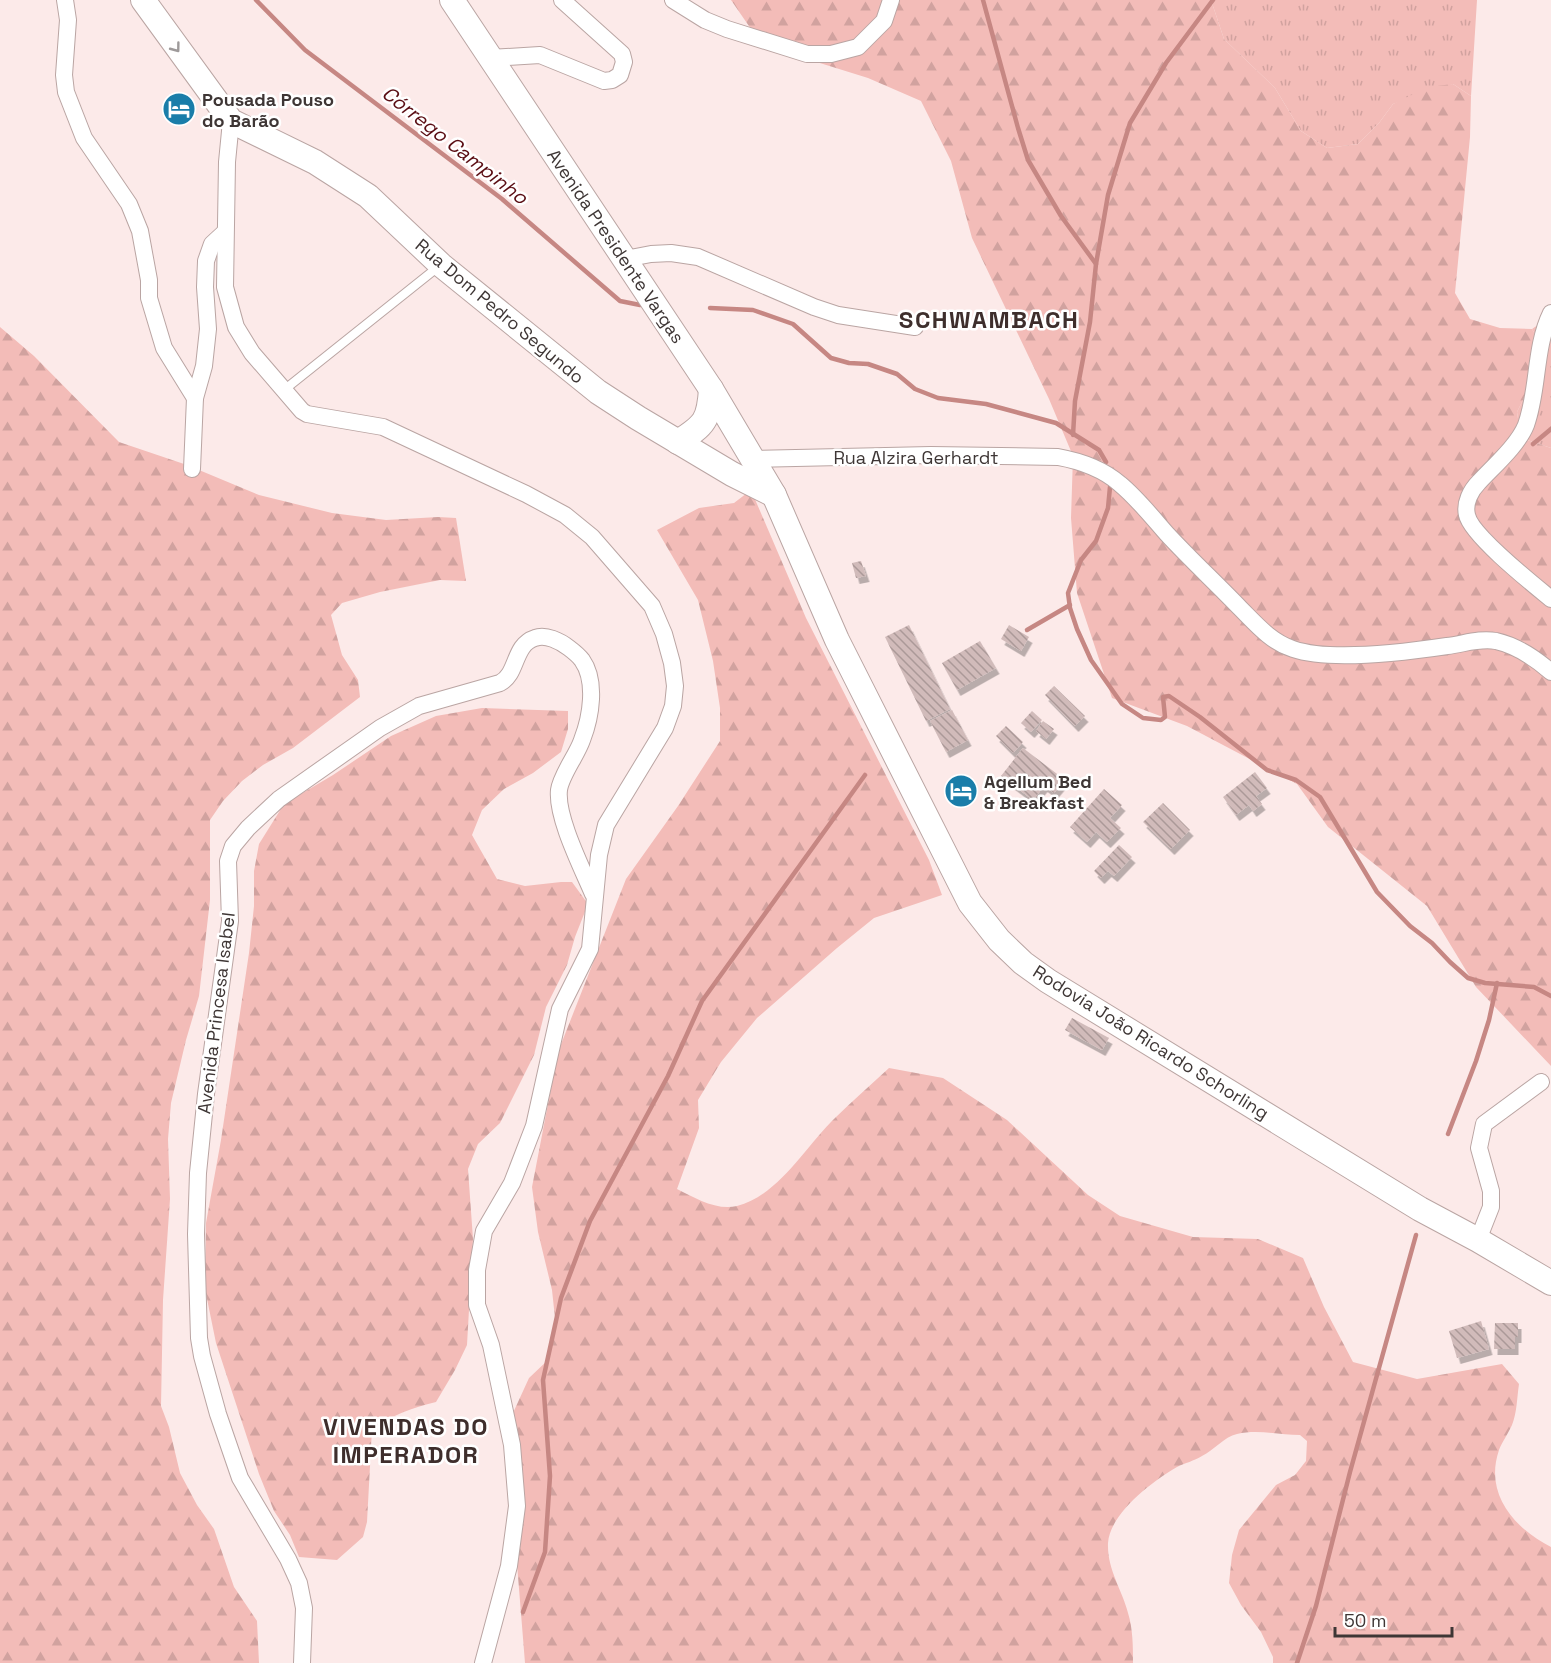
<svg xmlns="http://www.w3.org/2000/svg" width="1551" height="1663" font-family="'Space Grotesk',sans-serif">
	<defs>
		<pattern id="grass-tufts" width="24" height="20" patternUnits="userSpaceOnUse" patternTransform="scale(1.5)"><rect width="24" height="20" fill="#f3bcb8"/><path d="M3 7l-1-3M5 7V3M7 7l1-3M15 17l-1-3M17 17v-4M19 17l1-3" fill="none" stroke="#d1a29f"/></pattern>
		<pattern id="forest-firs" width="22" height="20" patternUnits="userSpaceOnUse" patternTransform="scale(1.5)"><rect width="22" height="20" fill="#f3bcb8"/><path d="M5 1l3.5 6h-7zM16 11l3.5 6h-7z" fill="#d1a29f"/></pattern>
		<pattern id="building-back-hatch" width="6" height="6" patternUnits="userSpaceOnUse" patternTransform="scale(1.5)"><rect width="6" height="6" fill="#d1bbba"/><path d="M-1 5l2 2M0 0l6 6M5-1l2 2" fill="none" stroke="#ab9998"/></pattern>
		<filter id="shadow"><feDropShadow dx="3.5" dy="6" stdDeviation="0" flood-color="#0004"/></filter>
	</defs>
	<rect width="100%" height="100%" fill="#fceae9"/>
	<!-- grass -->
	<g fill="url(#grass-tufts)">
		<polygon points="1211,0 1477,0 1471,96 1453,84 1393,104 1379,123 1358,144 1327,148 1301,131 1275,88 1224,39"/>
		<polygon points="1551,316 1551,448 1521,438 1517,412 1532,382 1541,345 1532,329"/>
	</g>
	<!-- forest -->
	<g fill="url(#forest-firs)">
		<polygon points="731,0 1211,0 1224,39 1275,88 1301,131 1327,148 1358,144 1379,123 1393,104 1428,87 1453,84 1471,96 1470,137 1455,293 1470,319 1500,328 1532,329 1541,345 1532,382 1517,412 1521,438 1551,448 1551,1066 1476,987 1427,906 1328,827 1297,784 1187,726 1112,698 1077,593 1071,518 1073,456 1049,399 972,238 951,161 921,101 868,78 762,45"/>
		<polygon points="0,327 34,356 119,442 187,465 259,495 332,513 386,520 438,517 456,518 466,581 440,580 380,592 342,603 331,615 342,655 358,680 360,697 293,748 263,765 242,781 223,801 210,820 210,900 199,996 186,1040 171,1103 168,1139 170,1199 163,1300 161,1406 169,1427 180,1473 197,1505 214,1529 234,1587 257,1621 259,1663 0,1663"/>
		<path d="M751,490L806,618L929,860L942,895L874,918L837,948L757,1018L721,1062L698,1100L699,1128L677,1189C695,1198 717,1211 737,1206C778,1196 806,1146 835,1118C852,1101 871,1085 889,1068L943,1078L1007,1120L1088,1195L1120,1216L1193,1237L1258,1239L1303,1258L1324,1307L1353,1362L1417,1379L1502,1364L1519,1384C1517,1397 1517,1413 1512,1425C1508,1434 1502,1442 1499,1450C1484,1494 1514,1528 1551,1547V1663H1273V1657L1261,1632L1241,1605L1229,1583L1232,1555L1239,1530L1276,1485L1295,1475L1306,1461L1307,1441L1300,1435C1279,1435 1258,1429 1237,1434C1224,1437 1214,1450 1202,1456C1194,1461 1185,1463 1177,1467C1153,1481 1110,1513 1108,1543C1107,1570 1122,1589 1128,1613C1133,1629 1133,1647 1133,1663H525L517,1564L513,1413L529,1378L549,1359L555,1318L552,1290L538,1232L532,1187L558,1052L626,879L678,806L720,741V708L713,661L698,600L657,530L699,508L734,503Z"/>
		<path d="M482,708L568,711V729L561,752L533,773L504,789L482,810L472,835L497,879L525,886L561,882H572L588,904L575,937L567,965L546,1007L534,1055L500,1123L478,1144L468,1169L473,1239L467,1345L455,1370L436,1402C412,1408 392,1415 372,1429L367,1522L363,1537L337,1560L299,1557L290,1535L274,1511L259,1474L216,1343L205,1289L206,1223L221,1140L249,953L254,906V871L259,844L284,804L333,775L391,736L436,716Z"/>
	</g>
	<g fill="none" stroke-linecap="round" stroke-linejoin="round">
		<!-- stream -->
		<g stroke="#c68783" stroke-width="4.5">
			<polyline points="256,0 305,50 502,199 620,301 640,305"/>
			<polyline points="983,0 1018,128 1028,160 1061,216 1096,264"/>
			<polyline points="710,308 753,310 793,324 831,358 849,363 868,364 897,374 915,389 938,398 986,404 1056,423 1099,450 1106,462"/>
			<polyline points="1073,435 1075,401 1090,322 1096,264 1108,195 1130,123 1166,63 1213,0"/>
			<polyline points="1533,444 1551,429"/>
			<polyline points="1110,487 1108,508 1096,541 1081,560 1068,593 1070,608 1077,629 1091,660 1122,704 1143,718 1161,720 1165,717 1163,697 1169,696 1200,717 1267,770 1296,780 1320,797 1377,892 1410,926 1432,943 1450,962 1468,978 1485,983 1534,987 1551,996"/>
			<polyline points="1027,630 1070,605"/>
			<polyline points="1448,1134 1476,1061 1489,1020 1497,983"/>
			<polyline points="523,1612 545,1552 550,1476 543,1380 561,1298 590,1221 668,1076 702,1001 865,775"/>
			<polyline points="1297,1663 1316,1606 1350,1472 1416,1235"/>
		</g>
	</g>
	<!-- building -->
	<g fill="url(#building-back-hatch)" filter="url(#shadow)">
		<polygon points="861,561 866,576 856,578 852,563"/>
		<polygon points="909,625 950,709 926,721 885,637"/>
		<polygon points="1009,625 1029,637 1021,651 1001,639"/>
		<polygon points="980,641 996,668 957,690 942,663"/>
		<polygon points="1054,686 1085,716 1075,726 1045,695"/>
		<polygon points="952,710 968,740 946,752 930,721"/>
		<polygon points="1032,711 1042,720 1031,732 1021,723"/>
		<polygon points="1043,721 1054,729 1046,739 1036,731"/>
		<polygon points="1006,726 1023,742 1013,753 996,736"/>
		<polygon points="1023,748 1065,780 1054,793 1044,786 1033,800 1001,776"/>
		<polygon points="1255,772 1267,788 1256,796 1262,804 1253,811 1249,805 1236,815 1223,797"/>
		<polygon points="1104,789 1122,805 1110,818 1121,828 1107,842 1096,832 1087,842 1070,827"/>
		<polygon points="1163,803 1190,830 1171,849 1143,822"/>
		<polygon points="1119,845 1132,857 1114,876 1108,871 1101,878 1094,871"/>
		<polygon points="1072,1018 1109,1038 1102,1050 1065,1030"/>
		<polygon points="1481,1321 1489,1349 1457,1358 1449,1331"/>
		<polygon points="1495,1323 1518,1323 1518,1337 1515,1337 1515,1349 1494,1349"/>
	</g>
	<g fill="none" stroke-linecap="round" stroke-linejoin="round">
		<defs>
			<polyline id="lane" points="284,390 438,267"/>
			<g id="street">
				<polyline points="65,0 68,20 64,75 66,92 84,138 129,204 140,231 149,280 149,298 164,348 195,398"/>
				<polyline points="673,0 705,20 727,29 807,54 831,54 858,47 884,21 891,0"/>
				<polyline points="490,58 540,55 604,81 612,80 620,75 624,62 622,54 562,0"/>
				<polyline points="231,121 227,162 225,287 236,327 252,353 302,411 307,414 383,427 526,494 565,515 592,537 652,606 664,634 672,663 675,686 673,706 665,728 606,825 599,855 590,949 560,1009 534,1126 512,1183 484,1231 477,1270 477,1305 491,1345 512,1445 517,1506 509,1566 483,1663"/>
				<polyline points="625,259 651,254 671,253 698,257 814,307 838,315 915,327"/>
				<path d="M1551,313C1534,348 1539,389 1526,425C1518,445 1494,466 1479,482C1471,490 1464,503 1467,515C1471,535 1534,585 1551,599"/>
				<path d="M754,459L931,455L1058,457C1080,461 1103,469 1120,484C1137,498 1152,517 1167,534C1190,559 1216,583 1240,608C1256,624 1271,642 1293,649C1331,662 1407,652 1447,646C1464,644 1479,638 1496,641C1518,646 1535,658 1551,672"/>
				<polyline points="192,469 195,398 204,366 208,329 205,287 206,261 212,244 225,232"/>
				<polyline points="1478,1240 1491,1207 1491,1191 1479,1148 1484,1124 1541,1082"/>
				<path d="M302,1663L304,1608L299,1583L288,1559L240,1478L218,1414L202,1356L199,1338L196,1234L198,1173L206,1094L230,921L228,861L233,846L248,828L279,799L380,728L419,706L500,683C518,674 513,645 535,638C546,634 560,641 569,648C573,651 579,656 582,660C597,681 591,717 582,740C577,755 561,775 559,790C556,817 582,868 593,894"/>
			</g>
			<g id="secondary">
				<polyline points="143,0 231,121 315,162 368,196 441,265 598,392 638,418 732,474 774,495"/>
				<polyline points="452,0 711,389 774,495 837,640 970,903 999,940 1023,963 1048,981 1420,1209 1478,1240 1551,1283"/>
				<path d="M678,442C705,425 709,420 711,389"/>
			</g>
		</defs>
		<!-- lane casing -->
		<use href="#lane" stroke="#baa5a3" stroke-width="10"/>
		<!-- street casing -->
		<use href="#street" stroke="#baa5a3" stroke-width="18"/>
		<!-- secondary casing -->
		<use href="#secondary" stroke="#baa5a3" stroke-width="26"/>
		<!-- lane -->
		<use href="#lane" stroke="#fff" stroke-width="8"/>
		<!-- street -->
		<use href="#street" stroke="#fff" stroke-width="16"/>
		<!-- secondary -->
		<use href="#secondary" stroke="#fff" stroke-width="24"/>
	</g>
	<!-- one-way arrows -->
	<defs><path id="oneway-chevron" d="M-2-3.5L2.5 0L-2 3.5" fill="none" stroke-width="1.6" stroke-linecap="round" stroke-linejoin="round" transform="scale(1.5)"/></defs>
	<use stroke="#9e9a9a" href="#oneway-chevron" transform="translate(176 48) rotate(53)"/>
	<!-- icons -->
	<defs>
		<symbol id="hotel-disc" viewBox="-11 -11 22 22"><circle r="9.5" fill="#1a7da9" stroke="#fff"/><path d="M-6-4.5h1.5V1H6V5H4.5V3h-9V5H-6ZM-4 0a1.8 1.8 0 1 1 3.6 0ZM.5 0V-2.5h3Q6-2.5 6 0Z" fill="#fff"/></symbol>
	</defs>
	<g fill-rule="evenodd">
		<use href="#hotel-disc" x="160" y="90" width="38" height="38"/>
		<use href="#hotel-disc" x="942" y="772" width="38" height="38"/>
	</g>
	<g text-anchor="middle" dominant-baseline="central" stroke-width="5" stroke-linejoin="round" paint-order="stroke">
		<!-- poi labels -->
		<g font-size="18" font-weight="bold" fill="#3e3635" stroke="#fff" text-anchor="start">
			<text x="202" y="99">Pousada Pouso<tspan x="202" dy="21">do Barão</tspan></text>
			<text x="984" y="781">Agellum Bed<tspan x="984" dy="21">&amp; Breakfast</tspan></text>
		</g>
		<!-- street labels -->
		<g font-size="18" fill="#3e3635" stroke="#fff">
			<text transform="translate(616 246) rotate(56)">Avenida Presidente Vargas</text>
			<text transform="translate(500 311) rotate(40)">Rua Dom Pedro Segundo</text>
			<text x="916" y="457">Rua Alzira Gerhardt</text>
			<text transform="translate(216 1013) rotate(-83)">Avenida Princesa Isabel</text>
			<text transform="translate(1151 1042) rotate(32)">Rodovia João Ricardo Schorling</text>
		</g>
		<!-- water labels -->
		<g font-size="20" font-style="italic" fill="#5a0d13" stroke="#fff">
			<text transform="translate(455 145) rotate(38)">Córrego Campinho</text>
		</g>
		<!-- district labels -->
		<g font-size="24" font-weight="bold" letter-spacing="1.5" fill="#3e2e2c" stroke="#fff">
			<text x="989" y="319">SCHWAMBACH</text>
			<text x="406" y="1426">VIVENDAS DO<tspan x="406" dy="28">IMPERADOR</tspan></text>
		</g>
	</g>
	<!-- scale -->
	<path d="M1335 1627v9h117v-9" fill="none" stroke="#3e3635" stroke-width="3"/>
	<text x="1344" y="1627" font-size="18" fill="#3e3635" stroke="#ffffff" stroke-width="4.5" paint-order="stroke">50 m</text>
</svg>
